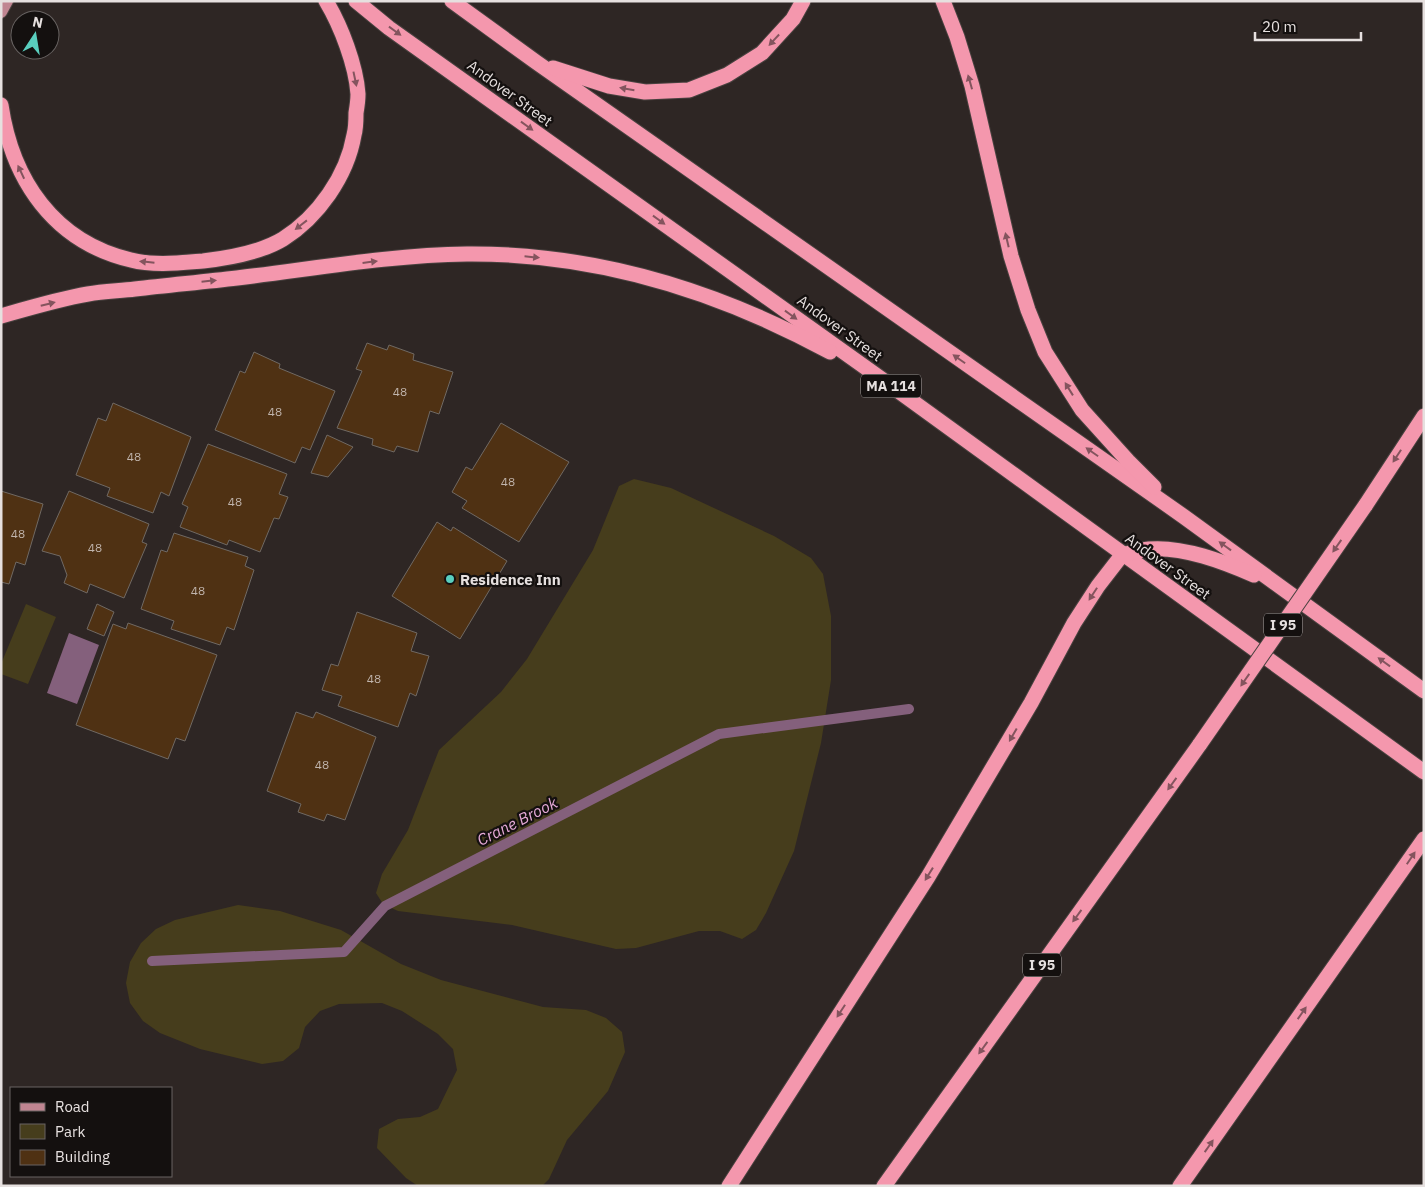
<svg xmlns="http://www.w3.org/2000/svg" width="1425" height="1187" font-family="'IBM Plex Sans',sans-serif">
	<rect width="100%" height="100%" fill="#2e2624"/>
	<!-- green -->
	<g fill="#463d1c">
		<polygon points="634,479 671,488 774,536 811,558 823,574 831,616 831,680 821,743 794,851 766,913 756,930 742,939 720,931 699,931 636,948 616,949 512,925 398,911 383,904 376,893 382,874 408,830 439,750 501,692 527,659 593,550 619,486"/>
		<polygon points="26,604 56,617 28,684 1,674 1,664"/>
		<polygon points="238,905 280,911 341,930 401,964 441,980 543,1007 586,1010 606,1018 622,1032 625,1052 608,1091 567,1140 549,1179 542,1186 418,1186 406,1178 377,1148 379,1129 398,1119 420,1117 438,1109 457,1070 453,1049 438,1034 402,1011 382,1003 339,1004 320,1011 305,1027 299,1048 283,1061 262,1064 200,1049 160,1033 143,1021 130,1003 126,983 130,962 141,943 156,929 175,920"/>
	</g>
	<!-- water -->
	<polygon fill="#84607c" points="69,633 99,645 77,704 47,693"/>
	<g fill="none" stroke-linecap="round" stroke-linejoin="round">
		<!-- stream -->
		<polyline stroke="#84607c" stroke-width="10" points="152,961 344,952 385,906 719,734 909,709"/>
	</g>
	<!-- building -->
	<g fill="#4f3113" stroke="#706963">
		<polygon points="367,343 387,350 389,345 414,354 413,360 453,372 439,414 430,411 418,452 397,446 394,452 372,445 373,439 337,428 362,371 356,369"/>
		<polygon points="254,352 280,364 279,368 335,391 310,450 302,447 295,463 215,430 240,371 245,373"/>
		<polygon points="113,403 191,437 169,496 161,492 153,513 107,496 110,488 76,475 98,418 106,421"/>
		<polygon points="501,423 569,462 519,542 462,508 467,501 452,492 466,467 472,470"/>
		<polygon points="327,435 353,447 328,477 311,473"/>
		<polygon points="208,444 287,474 279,494 288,497 279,519 274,518 260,552 229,540 227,545 180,527 188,507 182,504"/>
		<polygon points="1,491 43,504 25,565 16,562 9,584 1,582"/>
		<polygon points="69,491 149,524 142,542 147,544 124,598 90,584 87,593 64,583 67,575 60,556 42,551"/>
		<polygon points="437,522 451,531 453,527 507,561 460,639 392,596"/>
		<polygon points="174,533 248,557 245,566 254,570 234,630 227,627 220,645 171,629 174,621 141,609 161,550 167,552"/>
		<polygon points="97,604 114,612 104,636 87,629"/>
		<polygon points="357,612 417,633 411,651 429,656 416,696 410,693 398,727 338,706 342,696 322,690 331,664 338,666"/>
		<polygon points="128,623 217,655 185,741 176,738 168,759 76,725 113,624 126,629"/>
		<polygon points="296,712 313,718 316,712 376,737 345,820 327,814 324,821 298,812 301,804 267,791"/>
	</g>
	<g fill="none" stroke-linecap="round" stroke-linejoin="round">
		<defs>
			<polyline id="major" points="1,12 7,1"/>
			<g id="highway">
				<polyline points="356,1 389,28 890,385 1424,772"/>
				<polyline points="452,1 536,62 1183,516 1424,691"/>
				<polyline points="943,1 957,37 972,86 1011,256 1028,310 1045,352 1082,410 1128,461 1154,487"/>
				<polyline points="553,68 609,86 645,92 689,90 727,75 762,53 793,19 803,1"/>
				<path d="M1,105C12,180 54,242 131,260C154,266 179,263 203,261C229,258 260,253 283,239C318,217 347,176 354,135C356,128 356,120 356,113C357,107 358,100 358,94C356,65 341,26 326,1"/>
				<path d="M1,316C29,308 59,299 88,294C104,291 119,291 135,289C169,285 203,282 237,278C313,269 390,255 467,254C595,253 718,291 830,352"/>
				<polyline points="1365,506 1424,416"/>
				<path d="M729,1186L928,877L1031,703L1074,623L1098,586L1122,555C1131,553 1140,550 1149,549C1183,546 1224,562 1254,575"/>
				<polyline points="884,1186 1200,744"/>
				<polyline points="1180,1186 1424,839"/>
			</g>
		</defs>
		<!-- major casing -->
		<use href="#major" stroke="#48413f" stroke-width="14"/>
		<!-- highway casing -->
		<use href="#highway" stroke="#48413f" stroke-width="17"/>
		<!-- major -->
		<use href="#major" stroke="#c08591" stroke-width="12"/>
		<!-- highway -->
		<use href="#highway" stroke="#f497ad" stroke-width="15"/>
		<defs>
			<polyline id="highway-bridge" points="1200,744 1365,506"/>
		</defs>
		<!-- highway-bridge casing -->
		<use href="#highway-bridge" stroke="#48413f" stroke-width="17" stroke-linecap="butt"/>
		<!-- highway-bridge -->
		<use href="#highway-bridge" stroke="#f497ad" stroke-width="15"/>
	</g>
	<!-- one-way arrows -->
	<defs><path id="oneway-solid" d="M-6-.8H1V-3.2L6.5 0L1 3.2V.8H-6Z" transform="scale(1.25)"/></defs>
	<g fill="#84545e">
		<use href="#oneway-solid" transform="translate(395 31) rotate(36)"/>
		<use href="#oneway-solid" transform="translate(774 40) rotate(133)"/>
		<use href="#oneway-solid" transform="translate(355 79) rotate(78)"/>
		<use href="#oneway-solid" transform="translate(970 82) rotate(-106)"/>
		<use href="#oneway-solid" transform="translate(627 89) rotate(-170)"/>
		<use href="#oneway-solid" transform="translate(527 126) rotate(36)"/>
		<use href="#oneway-solid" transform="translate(21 172) rotate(-115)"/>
		<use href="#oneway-solid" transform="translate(659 220) rotate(36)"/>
		<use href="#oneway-solid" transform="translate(301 225) rotate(142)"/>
		<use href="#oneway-solid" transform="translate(1007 240) rotate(-103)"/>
		<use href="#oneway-solid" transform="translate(532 257) rotate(6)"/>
		<use href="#oneway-solid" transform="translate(147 262) rotate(-174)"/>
		<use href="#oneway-solid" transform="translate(370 262) rotate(-7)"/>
		<use href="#oneway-solid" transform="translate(209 281) rotate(-6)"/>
		<use href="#oneway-solid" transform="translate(48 304) rotate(-14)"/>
		<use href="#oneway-solid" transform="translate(791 315) rotate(36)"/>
		<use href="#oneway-solid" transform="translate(959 359) rotate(-145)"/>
		<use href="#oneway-solid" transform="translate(1069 389) rotate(-122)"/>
		<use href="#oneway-solid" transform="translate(1092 452) rotate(-145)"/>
		<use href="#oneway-solid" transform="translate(1397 456) rotate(123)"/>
		<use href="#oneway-solid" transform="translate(1225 546) rotate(-144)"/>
		<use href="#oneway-solid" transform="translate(1337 546) rotate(125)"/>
		<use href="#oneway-solid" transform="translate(1093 594) rotate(123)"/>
		<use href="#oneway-solid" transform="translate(1384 662) rotate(-144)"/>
		<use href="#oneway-solid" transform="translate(1245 680) rotate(125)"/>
		<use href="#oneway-solid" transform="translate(1013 735) rotate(120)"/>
		<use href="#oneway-solid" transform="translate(1172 784) rotate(126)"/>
		<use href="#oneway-solid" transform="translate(1411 858) rotate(-56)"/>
		<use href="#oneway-solid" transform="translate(929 874) rotate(122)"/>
		<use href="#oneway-solid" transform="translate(1077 916) rotate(126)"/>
		<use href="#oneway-solid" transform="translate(841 1011) rotate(123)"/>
		<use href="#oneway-solid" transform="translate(1302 1013) rotate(-55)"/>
		<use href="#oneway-solid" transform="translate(983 1048) rotate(126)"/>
		<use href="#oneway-solid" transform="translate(1209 1146) rotate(-55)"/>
	</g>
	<!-- markers -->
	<circle fill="#59cebe" stroke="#14100f" stroke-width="2" cx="450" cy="579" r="5"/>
	<g text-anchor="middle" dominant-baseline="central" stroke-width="4.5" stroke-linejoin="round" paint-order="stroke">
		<!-- number labels -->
		<g font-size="12" fill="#c0b4ac">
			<text x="400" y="391">48</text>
			<text x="275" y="411">48</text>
			<text x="134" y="456">48</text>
			<text x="508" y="481">48</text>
			<text x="235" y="501">48</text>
			<text x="18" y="533">48</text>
			<text x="95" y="547">48</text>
			<text x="198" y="590">48</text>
			<text x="374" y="678">48</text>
			<text x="322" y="764">48</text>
		</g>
		<!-- shield labels -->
		<g fill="#14100f" stroke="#a7a2a1" stroke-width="1">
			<rect x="861" y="374.5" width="60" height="23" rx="4"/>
			<rect x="1264" y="613.5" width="38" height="23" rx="4"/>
			<rect x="1023" y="953.5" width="38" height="23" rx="4"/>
		</g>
		<g font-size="14" font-weight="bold" fill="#e6e0df">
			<text x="891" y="386">MA 114</text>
			<text x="1283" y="625">I 95</text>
			<text x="1042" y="965">I 95</text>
		</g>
		<!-- street labels -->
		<g font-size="15" fill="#e6e0df" stroke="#14100f">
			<text transform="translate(510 93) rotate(36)">Andover Street</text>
			<text transform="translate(840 328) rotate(36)">Andover Street</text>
			<text transform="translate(1168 566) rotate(36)">Andover Street</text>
		</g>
		<!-- poi labels -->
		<g font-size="15" font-weight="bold" fill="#e6e0df" stroke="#14100f" text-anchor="start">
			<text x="460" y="579">Residence Inn</text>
		</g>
		<!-- water labels -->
		<g font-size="16" font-style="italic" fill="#e5a9d7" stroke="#14100f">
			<text transform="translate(517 821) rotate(-27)">Crane Brook</text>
		</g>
	</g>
	<!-- border -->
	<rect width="1425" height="1187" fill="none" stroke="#e6e0df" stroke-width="5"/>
	<!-- legend -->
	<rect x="10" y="1087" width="162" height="90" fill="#14100f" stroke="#686362"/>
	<rect x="20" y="1103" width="25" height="8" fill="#c08591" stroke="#686362"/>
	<text x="55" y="1112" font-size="15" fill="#e6e0df">Road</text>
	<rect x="20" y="1124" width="25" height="15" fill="#463d1c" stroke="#686362"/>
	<text x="55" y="1137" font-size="15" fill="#e6e0df">Park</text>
	<rect x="20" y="1150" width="25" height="15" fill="#4f3113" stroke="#686362"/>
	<text x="55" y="1162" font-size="15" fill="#e6e0df">Building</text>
	<!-- north arrow -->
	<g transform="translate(35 35) rotate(12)"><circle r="24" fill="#14100f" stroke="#686362"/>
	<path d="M0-4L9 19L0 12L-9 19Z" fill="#59cebe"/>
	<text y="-8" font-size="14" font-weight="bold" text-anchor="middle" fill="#e6e0df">N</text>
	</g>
	<!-- scale -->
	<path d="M1255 32v8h106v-8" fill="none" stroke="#e6e0df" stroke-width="2.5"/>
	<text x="1262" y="32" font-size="15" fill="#e6e0df" stroke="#14100f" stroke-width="4" paint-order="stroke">20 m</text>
</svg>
